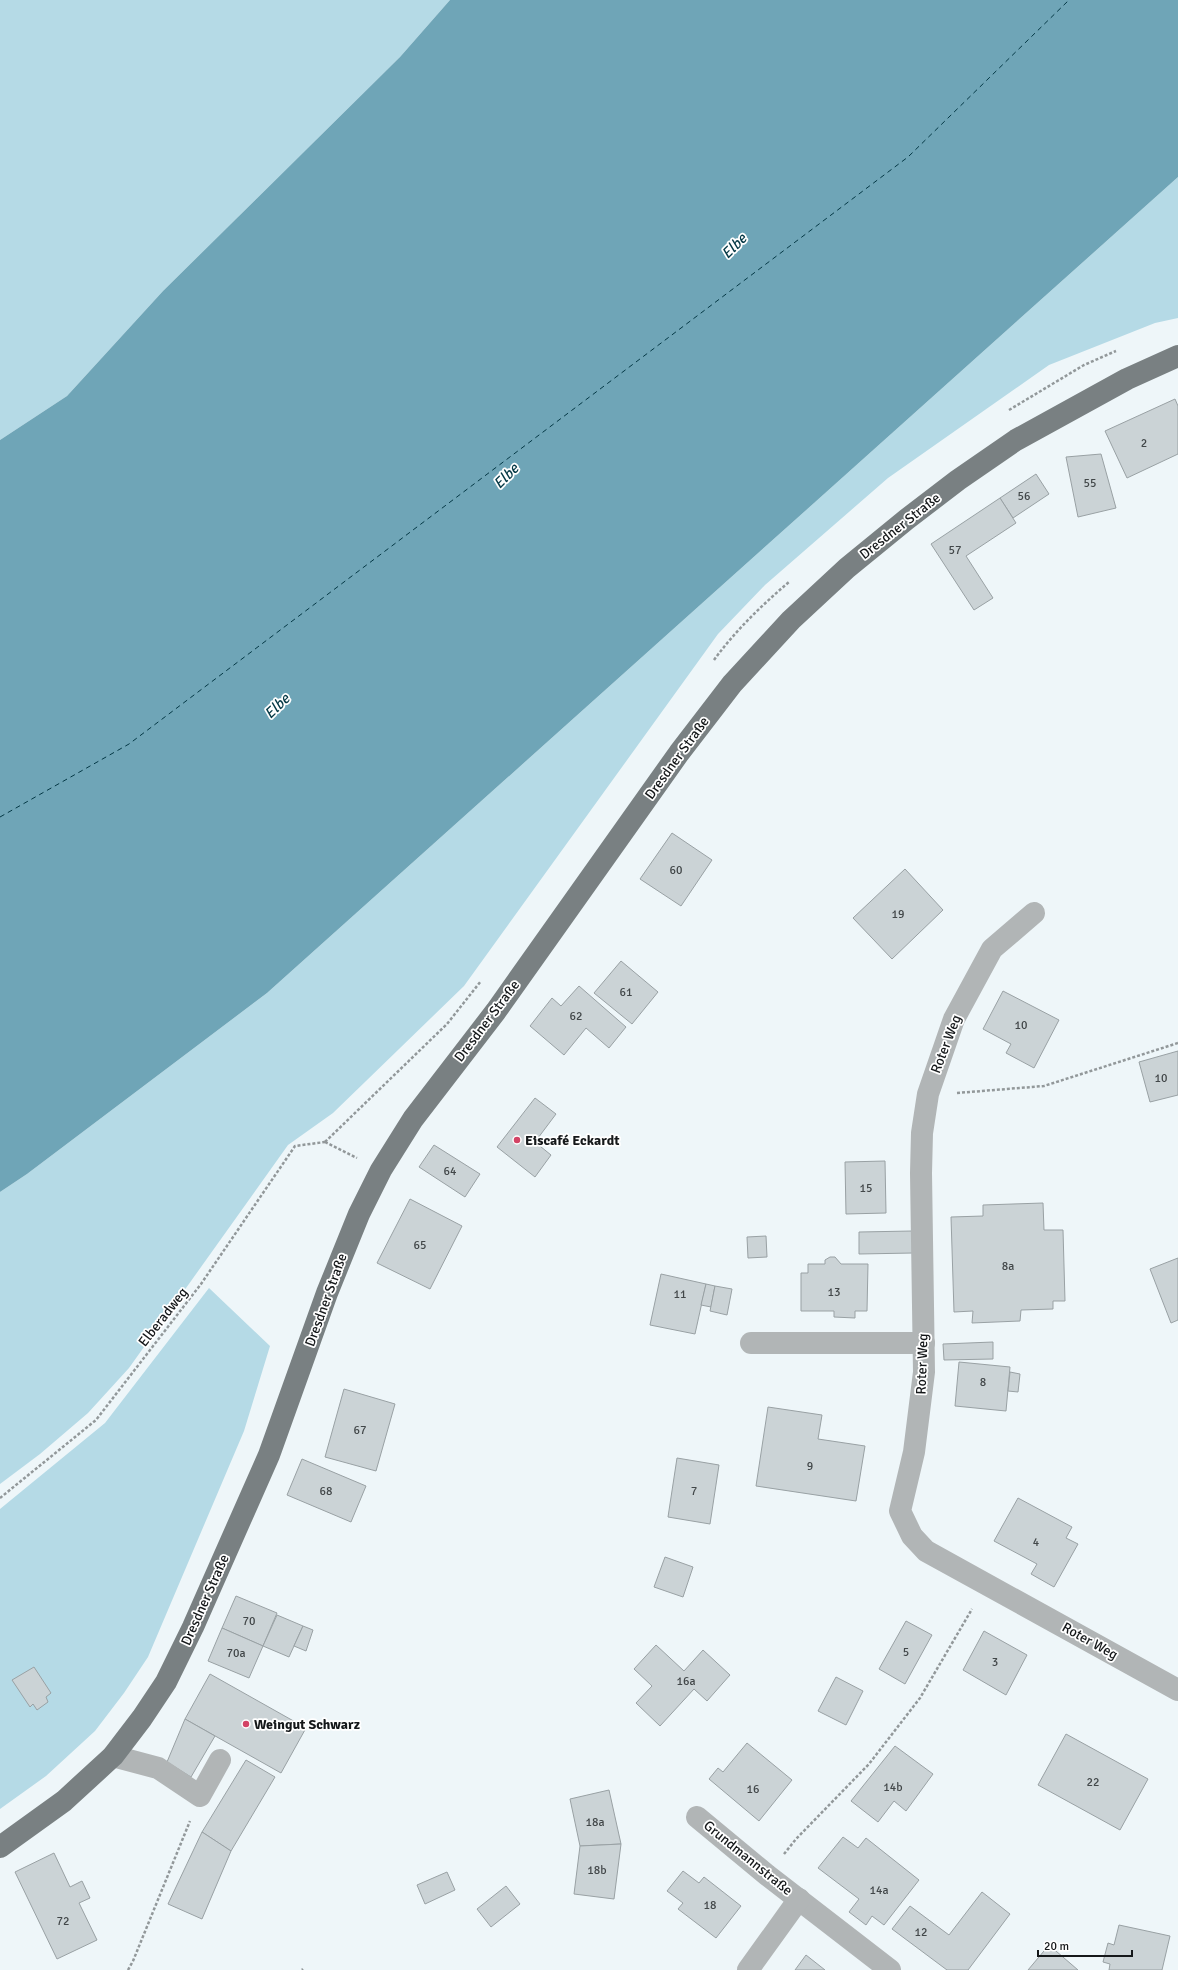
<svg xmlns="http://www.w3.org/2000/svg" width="1178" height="1970" font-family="Signika,sans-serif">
	<rect width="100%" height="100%" fill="#eef6f9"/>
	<!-- green -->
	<g fill="#b5dae6">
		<polygon points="0,0 450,0 400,57 163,291 67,396 0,440"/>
		<polygon points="1178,177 1178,318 1155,323 1049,365 888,478 765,585 718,634 464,986 333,1113 288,1145 129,1368 88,1413 40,1454 0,1484 0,1192 27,1174 267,993"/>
		<polygon points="209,1288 270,1346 244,1431 148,1657 124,1693 95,1731 46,1776 0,1809 0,1509 105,1423"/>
	</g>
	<!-- water -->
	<polygon fill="#6fa5b7" points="450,0 1178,0 1178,177 267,993 27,1174 0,1192 0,440 67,396 163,291 400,57"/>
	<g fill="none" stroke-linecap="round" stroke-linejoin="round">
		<!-- ferry -->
		<polyline stroke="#043845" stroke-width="1" stroke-dasharray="5 4" stroke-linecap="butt" points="0,817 129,744 908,157 1069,0"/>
	</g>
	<!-- building -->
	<g fill="#cbd3d6" stroke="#99a1a4">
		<polygon points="1175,399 1178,406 1178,454 1127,478 1105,431"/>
		<polygon points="1101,454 1116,508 1078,517 1066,457"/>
		<polygon points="1036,474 1049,494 1013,518 1000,498"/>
		<polygon points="1000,498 1016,523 966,556 993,598 974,610 931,544"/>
		<polygon points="672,833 712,860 681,906 640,879"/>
		<polygon points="905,869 943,910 892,959 853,918"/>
		<polygon points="621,961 658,992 632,1024 594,993"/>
		<polygon points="579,986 626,1027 609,1048 586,1028 564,1055 530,1026 552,998 561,1006"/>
		<polygon points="1003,991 1059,1020 1034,1068 1006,1053 1011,1044 983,1029"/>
		<polygon points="1178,1051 1178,1095 1150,1102 1139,1062"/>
		<polygon points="535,1098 556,1114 535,1142 551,1155 535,1177 497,1147"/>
		<polygon points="434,1145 480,1174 465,1197 419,1167"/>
		<polygon points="885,1161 886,1213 846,1214 845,1162"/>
		<polygon points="410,1199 462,1226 430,1289 377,1263"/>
		<polygon points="1043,1203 1044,1230 1063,1230 1065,1301 1053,1301 1053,1309 1021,1310 1020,1321 972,1323 973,1311 954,1312 951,1217 983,1216 983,1205"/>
		<polygon points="912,1231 913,1253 859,1254 859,1232"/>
		<polygon points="766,1236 767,1257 748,1258 747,1237"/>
		<polygon points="830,1257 835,1257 841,1264 868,1264 867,1311 855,1311 855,1318 834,1317 834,1311 801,1311 801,1273 808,1273 808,1264 825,1264 825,1260"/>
		<polygon points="1178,1258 1178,1320 1171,1323 1150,1269"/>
		<polygon points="661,1274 706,1284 695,1334 650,1325"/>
		<polygon points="706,1284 715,1286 711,1307 701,1305"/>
		<polygon points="715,1286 732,1289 727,1315 710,1311"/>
		<polygon points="993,1342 993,1359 944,1360 943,1344"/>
		<polygon points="959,1362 1010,1367 1006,1411 955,1406"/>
		<polygon points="1010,1372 1020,1374 1018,1392 1008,1391"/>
		<polygon points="344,1389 395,1404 376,1471 325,1457"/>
		<polygon points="768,1407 822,1415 818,1439 865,1446 856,1501 756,1486"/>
		<polygon points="677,1458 719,1465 710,1524 668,1517"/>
		<polygon points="302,1459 366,1486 351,1522 287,1495"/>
		<polygon points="1018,1498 1072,1527 1066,1538 1078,1544 1054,1587 1031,1574 1037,1564 994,1541"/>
		<polygon points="665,1557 693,1567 683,1597 654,1587"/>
		<polygon points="236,1596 277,1613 263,1646 222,1628"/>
		<polygon points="277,1615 303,1626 289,1657 263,1646"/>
		<polygon points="906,1621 932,1635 905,1684 879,1669"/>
		<polygon points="303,1626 313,1630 306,1651 294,1646"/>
		<polygon points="222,1628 263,1646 249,1678 208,1661"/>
		<polygon points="984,1631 1027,1655 1006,1695 963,1670"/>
		<polygon points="656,1645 684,1671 703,1650 730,1675 707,1701 694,1689 660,1726 636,1703 652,1686 634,1669"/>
		<polygon points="34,1667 51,1693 46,1697 48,1702 37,1710 33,1704 30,1707 12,1680"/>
		<polygon points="210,1674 306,1728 281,1773 185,1719"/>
		<polygon points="836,1677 863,1691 846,1725 818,1711"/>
		<polygon points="185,1719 215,1736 191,1777 167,1762"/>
		<polygon points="1066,1734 1148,1779 1120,1830 1038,1785"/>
		<polygon points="747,1743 792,1780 759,1821 709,1779 718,1768 723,1772"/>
		<polygon points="895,1746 933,1774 906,1811 894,1801 878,1822 851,1801"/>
		<polygon points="246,1760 275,1777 231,1851 202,1832"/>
		<polygon points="609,1790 621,1844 580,1846 570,1799"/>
		<polygon points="202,1832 231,1851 202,1919 168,1904"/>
		<polygon points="843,1837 858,1848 866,1838 919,1880 884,1925 872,1916 866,1925 849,1912 859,1899 818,1868"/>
		<polygon points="621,1844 614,1899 574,1894 580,1846"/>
		<polygon points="54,1853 70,1887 82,1881 90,1898 79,1903 97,1940 57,1959 15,1872"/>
		<polygon points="683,1871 699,1883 704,1877 741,1906 716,1938 678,1909 683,1903 667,1891"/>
		<polygon points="447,1872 455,1890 425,1904 417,1885"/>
		<polygon points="506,1886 520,1904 491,1927 477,1909"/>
		<polygon points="982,1892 1010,1914 968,1970 947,1970 892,1929 910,1906 949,1935"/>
		<polygon points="1119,1925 1170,1936 1162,1970 1109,1970 1110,1964 1103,1962 1108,1943 1114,1945"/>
		<polygon points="1049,1945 1078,1970 1028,1970"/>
		<polygon points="806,1955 825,1970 795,1970"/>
	</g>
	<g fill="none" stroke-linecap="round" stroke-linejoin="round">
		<!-- path -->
		<g stroke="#92989a" stroke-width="2.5" stroke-dasharray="3 2" stroke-linecap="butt">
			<polyline points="1009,410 1084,365 1116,351"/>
			<path d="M714,660C735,631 762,605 789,582"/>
			<polyline points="957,1093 1044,1086 1178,1043"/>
			<polyline points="325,1142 447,1024 481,981"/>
			<polyline points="325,1142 357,1158"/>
			<polyline points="0,1498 96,1420 201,1284 295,1146 325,1142"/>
			<polyline points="784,1854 796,1839 869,1764 920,1698 972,1609"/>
			<polyline points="128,1970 133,1961 190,1821"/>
			<polyline points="302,1970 303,1969"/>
		</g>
		<!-- minor -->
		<g stroke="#b1b5b6" stroke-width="22">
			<polyline points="1034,913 992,949 954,1019 928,1094 922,1133 921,1173 924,1372 914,1452 900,1511 912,1536 926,1551 1178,1690"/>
			<polyline points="751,1343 924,1343"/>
			<polyline points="113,1756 158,1768 200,1796 220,1760"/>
			<polyline points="697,1817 767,1875 890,1970"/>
			<polyline points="748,1970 799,1899"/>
		</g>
		<!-- major -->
		<polyline stroke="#798082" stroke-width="22" points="0,1847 64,1801 113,1756 142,1718 166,1682 193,1627 269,1455 327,1293 359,1214 381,1170 413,1119 496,1011 679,753 732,684 791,620 847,568 907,519 958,480 1016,440 1127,379 1178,356"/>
	</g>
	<!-- markers -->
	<g fill="#d34365" stroke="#fff" stroke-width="1.5">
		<circle cx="517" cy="1140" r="4"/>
		<circle cx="246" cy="1724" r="4"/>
	</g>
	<g text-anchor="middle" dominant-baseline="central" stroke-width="3.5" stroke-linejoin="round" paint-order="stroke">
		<!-- number labels -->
		<g font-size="12" fill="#424749">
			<text x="1144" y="443">2</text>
			<text x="1090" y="483">55</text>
			<text x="1024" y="496">56</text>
			<text x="955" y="550">57</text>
			<text x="676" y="870">60</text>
			<text x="898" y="914">19</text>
			<text x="626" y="992">61</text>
			<text x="576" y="1016">62</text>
			<text x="1021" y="1025">10</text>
			<text x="1161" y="1078">10</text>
			<text x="450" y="1171">64</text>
			<text x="866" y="1188">15</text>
			<text x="420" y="1245">65</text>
			<text x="1008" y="1266">8a</text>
			<text x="834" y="1292">13</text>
			<text x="680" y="1294">11</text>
			<text x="983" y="1382">8</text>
			<text x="360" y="1430">67</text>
			<text x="810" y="1466">9</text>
			<text x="326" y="1491">68</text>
			<text x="694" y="1491">7</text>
			<text x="1036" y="1542">4</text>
			<text x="249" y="1621">70</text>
			<text x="906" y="1652">5</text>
			<text x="236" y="1653">70a</text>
			<text x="995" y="1662">3</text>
			<text x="686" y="1681">16a</text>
			<text x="1093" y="1782">22</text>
			<text x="893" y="1787">14b</text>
			<text x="753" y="1789">16</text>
			<text x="595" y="1822">18a</text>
			<text x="597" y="1870">18b</text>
			<text x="879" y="1890">14a</text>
			<text x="710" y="1905">18</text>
			<text x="63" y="1921">72</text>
			<text x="921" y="1932">12</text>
		</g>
		<!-- street labels -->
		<g font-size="14" fill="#15181a" stroke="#fff">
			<text transform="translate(900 526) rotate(-38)">Dresdner Straße</text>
			<text transform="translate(677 758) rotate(-54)">Dresdner Straße</text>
			<text transform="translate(487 1021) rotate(-53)">Dresdner Straße</text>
			<text transform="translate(946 1044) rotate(-69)">Roter Weg</text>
			<text transform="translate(326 1300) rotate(-70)">Dresdner Straße</text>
			<text transform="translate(163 1317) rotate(-52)">Elberadweg</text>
			<text transform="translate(922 1364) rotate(-88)">Roter Weg</text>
			<text transform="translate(205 1600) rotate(-66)">Dresdner Straße</text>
			<text transform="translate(1090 1641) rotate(29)">Roter Weg</text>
			<text transform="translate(748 1858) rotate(39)">Grundmannstraße</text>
		</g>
		<!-- poi labels -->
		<g font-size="14" font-weight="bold" fill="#15181a" stroke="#fff" text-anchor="start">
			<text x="525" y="1140">Eiscafé Eckardt</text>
			<text x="254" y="1724">Weingut Schwarz</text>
		</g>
		<!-- water labels -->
		<g font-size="15" font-style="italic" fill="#043845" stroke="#fff">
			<text transform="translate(734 246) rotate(-45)">Elbe</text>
			<text transform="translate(506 476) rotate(-45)">Elbe</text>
			<text transform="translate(277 706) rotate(-44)">Elbe</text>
		</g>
	</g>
	<!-- scale -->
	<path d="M1038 1950v6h94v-6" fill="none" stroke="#15181a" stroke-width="2"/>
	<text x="1044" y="1950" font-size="12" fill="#15181a" stroke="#ffffff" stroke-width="3" paint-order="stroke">20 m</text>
</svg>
